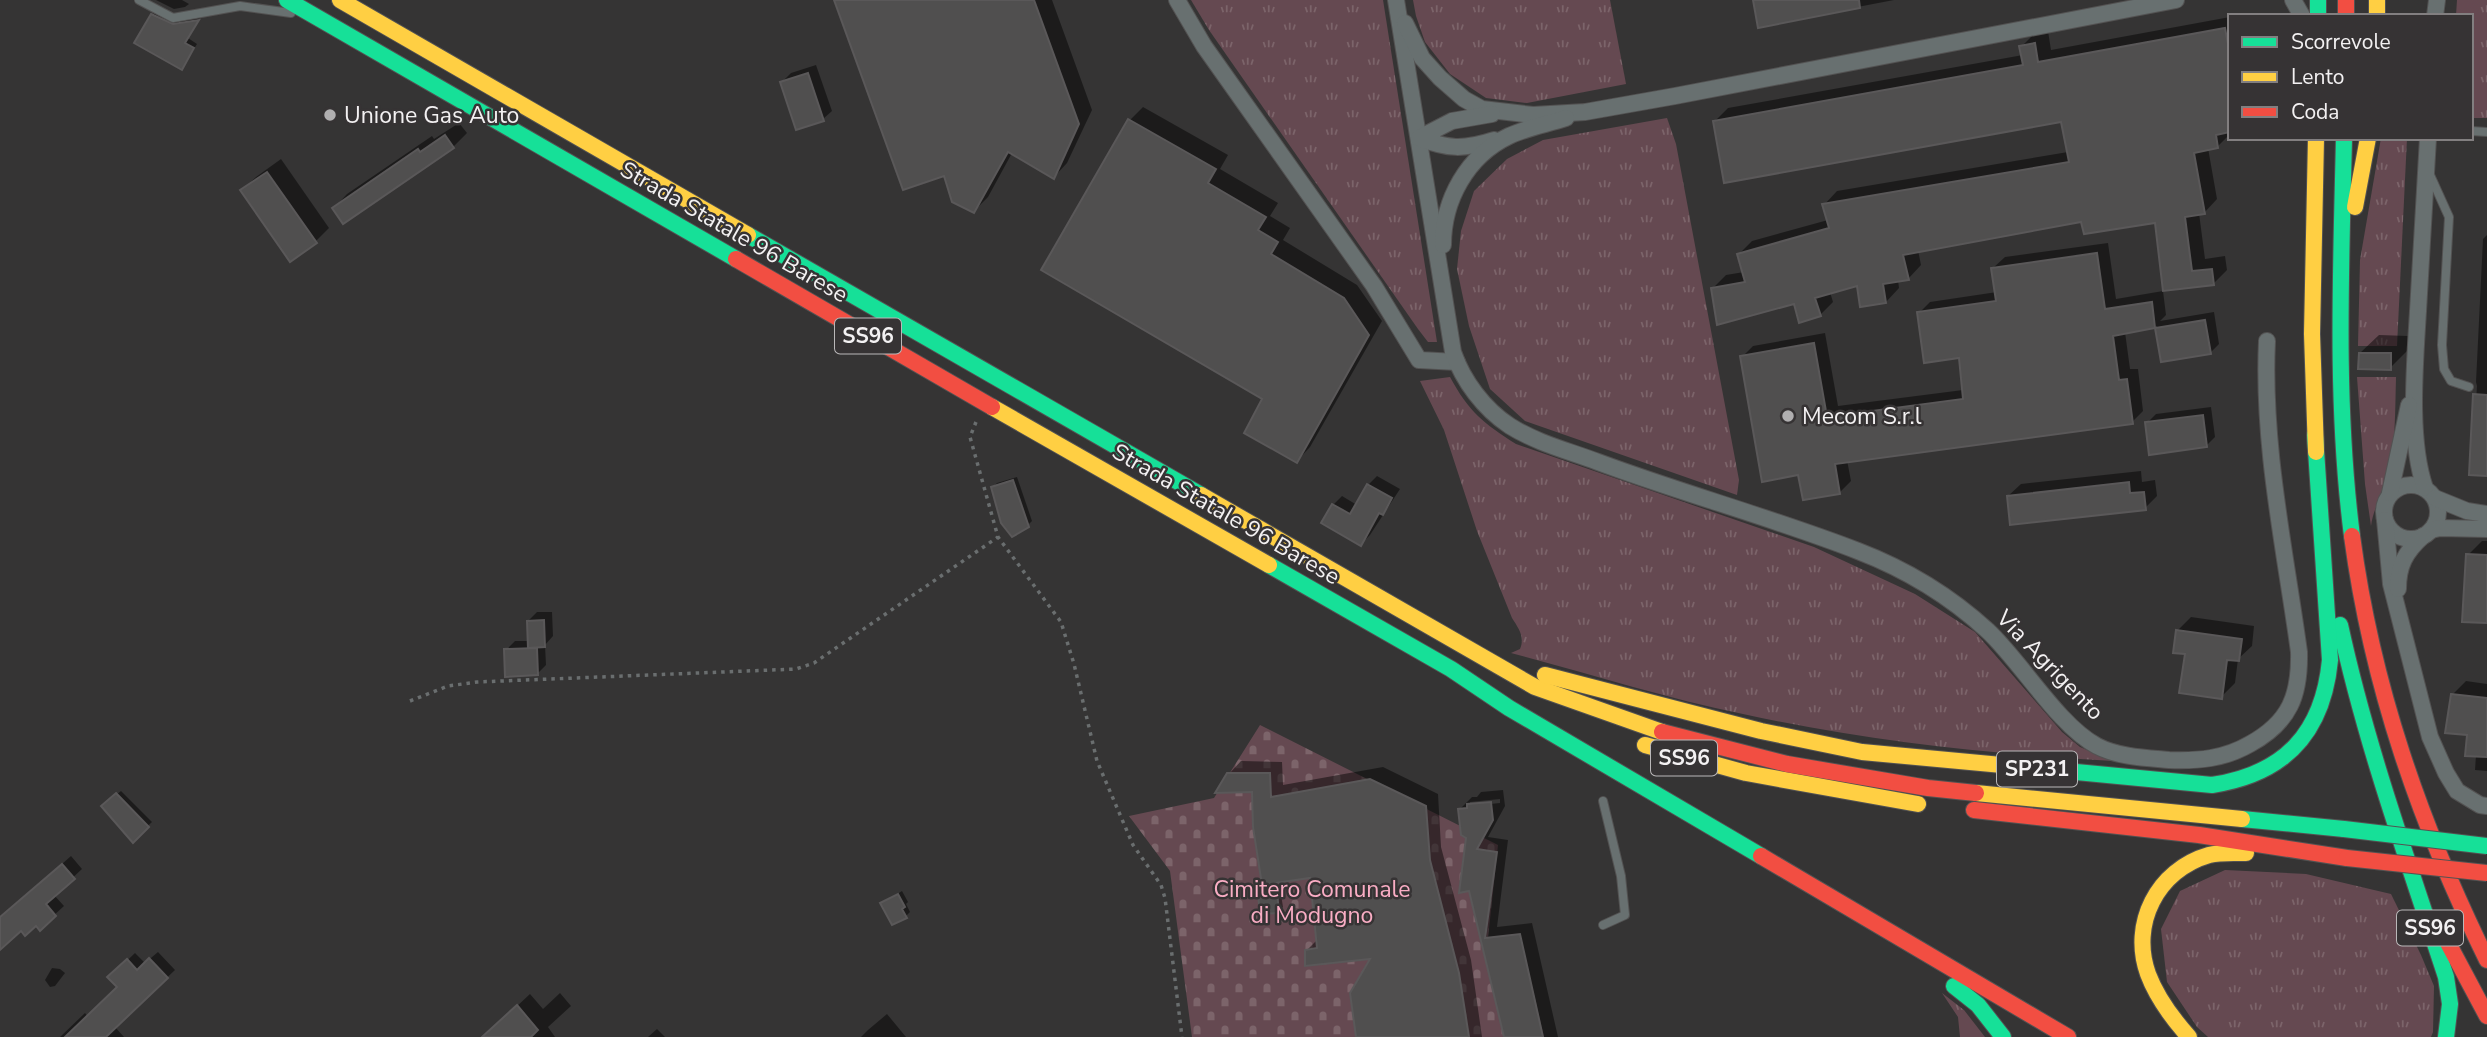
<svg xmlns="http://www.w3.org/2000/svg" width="2487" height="1037" font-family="'Nunito Sans',sans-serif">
	<defs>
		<pattern id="grass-tufts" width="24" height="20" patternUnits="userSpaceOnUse" patternTransform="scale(1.75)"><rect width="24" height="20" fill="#654951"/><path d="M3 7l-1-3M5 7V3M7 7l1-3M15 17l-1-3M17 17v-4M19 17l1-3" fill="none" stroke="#7c646a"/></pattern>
		<pattern id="cemetery-stones" width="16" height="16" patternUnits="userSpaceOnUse" patternTransform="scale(1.75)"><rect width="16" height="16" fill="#654951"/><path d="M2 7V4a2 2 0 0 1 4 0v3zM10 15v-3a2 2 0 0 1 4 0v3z" fill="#7c646a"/></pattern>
	</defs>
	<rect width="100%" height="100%" fill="#353434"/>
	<!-- grass -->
	<g fill="url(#grass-tufts)">
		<polygon points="1191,0 1383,0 1437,342 1428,342 1418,329 1209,30"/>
		<polygon points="1413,0 1610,0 1626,84 1527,103 1486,98 1450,74 1425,42 1416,16"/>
		<polygon points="2457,0 2487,0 2487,118 2471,118 2471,16 2456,16"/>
		<polygon points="1667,118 1676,144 1739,480 1737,495 1525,421 1490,389 1469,326 1457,269 1461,231 1474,191 1507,159 1543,140"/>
		<polygon points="2381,138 2407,138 2397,346 2358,346 2360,260"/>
		<path d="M1450,377C1469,412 1483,423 1516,444L1814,547L1915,594L1975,632L2062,732L2080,747L2113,761C1988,754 1866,741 1743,714C1665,698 1588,673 1511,653L1520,649C1525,637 1519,629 1512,618L1477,531L1444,430L1420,381Z"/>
		<path d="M2357,377H2396C2395,410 2396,447 2387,480C2382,496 2373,509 2371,526L2365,484Z"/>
		<polygon points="2225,870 2306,874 2391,894 2421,955 2434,986 2433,1032 2431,1037 2208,1037 2197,1027 2167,982 2161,929 2180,891"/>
		<polygon points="1942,993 1964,1010 1985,1037 1960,1037 1958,1017"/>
	</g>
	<!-- cemetery -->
	<polygon fill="url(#cemetery-stones)" points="1260,725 1498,845 1488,938 1520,935 1544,1037 1192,1037 1170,871 1129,816 1214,798"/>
	<!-- shadow -->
	<g fill="#0007" fill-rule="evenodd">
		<polygon points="156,0 182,0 189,4 185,7 174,9"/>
		<polygon points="836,0 1052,0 1092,110 1067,163 1054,177 1012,153 988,197 974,211 945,173"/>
		<polygon points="1754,0 1894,0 1759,26"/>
		<polygon points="156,11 178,21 200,17 188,38 197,44 182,68 152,15"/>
		<polygon points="2230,17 2230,134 2217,147 2208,148 2217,199 2204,213 2199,213 2205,259 2225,256 2227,270 2213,284 2165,290 2156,220 2082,220 1918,250 1921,265 1908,279 1898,280 1899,288 1886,302 1858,284 1830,292 1833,302 1820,315 1795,302 1713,288 1726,275 1744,272 1739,254 1752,241 1828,220 1824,205 1837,191 2068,152 2063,120 1715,121 1728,108 2023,55 2021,47 2034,34 2048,31 2051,50"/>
		<polygon points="816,65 832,111 823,119 782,82 791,73"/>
		<polygon points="1143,107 1228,155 1220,169 1278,203 1270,216 1290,228 1283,240 1357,285 1382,321 1310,447 1297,461 1130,120"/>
		<polygon points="459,123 467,133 453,147 334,208 347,194 432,136 434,139"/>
		<polygon points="281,159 329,228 315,242 242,190 256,177"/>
		<polygon points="2487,235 2487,474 2471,473 2477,386 2476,382 2483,239"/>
		<polygon points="2108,243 2116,299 2163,291 2166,315 2160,321 2214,312 2219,344 2210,353 2162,360 2157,326 2125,332 2130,369 2138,369 2143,411 2132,422 1847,460 1851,481 1840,492 1800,473 1742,357 1753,346 1825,333 1838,406 1963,390 1960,356 1919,313 1930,302 1997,292 1993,268 2005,257"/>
		<polygon points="2379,335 2408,336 2408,350 2390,368 2360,353"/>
		<polygon points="2211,407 2215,437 2206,446 2147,423 2156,414"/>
		<polygon points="2141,471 2142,482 2155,480 2157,496 2145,508 2008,496 2021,484"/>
		<polygon points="1377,476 1400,489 1370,535 1361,544 1333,505 1342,496 1357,505 1368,485"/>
		<polygon points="1017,477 1032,521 1028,525 993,487 997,483"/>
		<polygon points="2482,541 2487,541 2487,622 2468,555"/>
		<polygon points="537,612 552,612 553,636 545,645 546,665 537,674 506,650 515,641 529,641 528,621"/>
		<polygon points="2191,617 2254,626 2252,646 2238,659 2235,683 2221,697 2187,653 2177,631"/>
		<polygon points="2466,681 2487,684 2487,771 2475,770 2476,755 2452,695"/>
		<polygon points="1241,761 1282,762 1283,785 1383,767 1438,794 1441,847 1471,960 1482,1037 1358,1037 1373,956 1306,951 1318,939 1312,876 1253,790 1229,774"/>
		<path d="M1503,790L1505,806L1488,837L1508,840L1497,927L1532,923L1558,1037H1506L1471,889L1467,837L1460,809L1472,797H1477L1481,792ZM1500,799V803L1470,806V802Z"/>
		<polygon points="121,791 152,822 133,840 107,802"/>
		<polygon points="71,856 82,869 54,895 64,906 40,928 36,924 22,929 0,948 0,919"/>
		<polygon points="1280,888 1283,907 1279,911 1259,894 1263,890"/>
		<polygon points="902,891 908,902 906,904 910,912 906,916 883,903"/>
		<polygon points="158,952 175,970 115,1027 124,1037 60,1037 85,1013 88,1017 120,987 110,977 135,953 145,963"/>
		<polygon points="52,968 60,969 65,973 55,986 50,987 45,980"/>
		<polygon points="560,993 571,1006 548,1027 555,1037 484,1037 530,994 543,1009"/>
		<polygon points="887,1014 906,1037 861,1037 868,1030"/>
		<polygon points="657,1029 665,1037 648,1037"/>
	</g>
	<!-- building -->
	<g fill="#504f4f" stroke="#5a5859" stroke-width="2">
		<polygon points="834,0 1034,0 1079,124 1054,179 1008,152 974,213 952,202 944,176 903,190"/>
		<polygon points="1753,0 1859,0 1860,8 1758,28"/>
		<polygon points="151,14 173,24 199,20 185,43 194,48 182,70 134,43"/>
		<polygon points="2225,28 2230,55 2230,132 2216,135 2218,148 2194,153 2205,214 2185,217 2192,271 2212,269 2214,285 2163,291 2155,223 2084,234 2081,222 1903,255 1909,280 1883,284 1886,303 1860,307 1857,286 1815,298 1821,316 1799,323 1794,304 1717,325 1711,288 1745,282 1737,254 1829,228 1822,204 2069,162 2061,122 1724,183 1713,121 2023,65 2019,46 2035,43 2038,62"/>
		<polygon points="808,73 824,121 796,130 780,82"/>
		<polygon points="1128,119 1216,169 1208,183 1266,217 1258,230 1278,242 1271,254 1344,298 1369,335 1297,463 1244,433 1262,399 1041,270"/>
		<polygon points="445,135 454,148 343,224 332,208 418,149 420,152"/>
		<polygon points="267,172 317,243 290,262 240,190"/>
		<polygon points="2097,253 2105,309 2152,302 2155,328 2113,336 2119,380 2127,379 2133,424 1835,464 1840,494 1803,500 1798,475 1762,482 1740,356 1814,343 1827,417 1963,399 1959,358 1924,363 1917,312 1996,301 1991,268"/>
		<polygon points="2205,320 2211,354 2161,362 2155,328"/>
		<polygon points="2359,353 2391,353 2391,370 2358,369"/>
		<polygon points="2473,394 2487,395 2487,476 2469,475"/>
		<polygon points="2203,415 2207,447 2149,455 2145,422"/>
		<polygon points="1013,480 1029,527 1012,537 1001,523 991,487"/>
		<polygon points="2129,482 2130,493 2144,492 2146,510 2010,525 2007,496"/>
		<polygon points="1367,484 1392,498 1383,515 1379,513 1361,546 1321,523 1332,504 1350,514"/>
		<polygon points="2466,554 2487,555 2487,623 2462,622"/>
		<polygon points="544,620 545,647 528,648 527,621"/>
		<polygon points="2176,630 2242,639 2239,661 2227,660 2222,699 2179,693 2185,654 2173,653"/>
		<polygon points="537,648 538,675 505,677 504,649"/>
		<polygon points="2451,694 2487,698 2487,757 2465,756 2467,735 2445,733"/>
		<polygon points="1227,773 1270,773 1271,797 1370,779 1426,806 1430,860 1459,973 1469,1037 1356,1037 1350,993 1370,959 1305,966 1305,950 1317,948 1310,878 1262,885 1253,827 1252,792 1215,793"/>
		<polygon points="116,793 149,827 133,843 101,806"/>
		<polygon points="1491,802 1493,820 1477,849 1497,852 1485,938 1520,934 1543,1037 1504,1037 1469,891 1459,893 1466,838 1461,835 1458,809 1467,808 1467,804"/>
		<polygon points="62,864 75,879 46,904 56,916 40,931 36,926 25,936 21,931 0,950 0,917"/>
		<polygon points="1277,891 1279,913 1260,914 1258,894"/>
		<polygon points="898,894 905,907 902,909 907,918 892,925 880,903"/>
		<polygon points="149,958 168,978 106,1037 65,1037 117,987 107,977 127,959 137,970"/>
		<polygon points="517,1005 538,1030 531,1037 482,1037"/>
	</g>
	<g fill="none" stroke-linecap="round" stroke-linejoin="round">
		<defs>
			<g id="lane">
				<polyline points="139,0 173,18 240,6 291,13"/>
				<polyline points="2471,131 2487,132"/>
				<polyline points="2430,175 2449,217 2442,345 2444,369 2451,381 2469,387"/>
				<polyline points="1603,925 1625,915 1621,876 1603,801"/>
			</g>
			<g id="street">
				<polyline points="1177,0 1204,46 1374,286 1419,360 1457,362"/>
				<path d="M1396,0L1453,352C1463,381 1484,409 1510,426C1537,443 1569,451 1598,462C1684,494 1773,518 1858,551C1905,569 1951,597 1988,631C2022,663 2058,725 2097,746C2118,757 2146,758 2169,760C2199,761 2224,759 2250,744C2290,722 2300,695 2299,652C2285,549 2262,446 2267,341"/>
				<polyline points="2293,0 2302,16"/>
				<polyline points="2435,16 2437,0"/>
				<polyline points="1405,23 1422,58 1440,78 1464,99 1482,109 1533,115 1585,112 1675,96 2176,0"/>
				<path d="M1492,114L1452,121L1419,138C1448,149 1463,150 1494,140"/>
				<path d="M1443,245C1443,200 1467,156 1509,136C1526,128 1548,124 1566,118"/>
				<circle cx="2411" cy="512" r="27"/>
				<path d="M2425,488C2408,439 2415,363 2418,311C2421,253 2425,196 2428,138"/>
				<polyline points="2390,493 2409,405"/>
				<polyline points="2435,498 2467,511 2487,514"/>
				<polyline points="2385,520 2391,584 2430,737 2446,773 2457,791 2480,805 2487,806"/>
				<polyline points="2431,530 2440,528 2487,529"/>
				<path d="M2398,589C2398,566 2405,552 2423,536"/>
			</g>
			<g id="fast">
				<polyline points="287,0 736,259"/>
				<polyline points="2318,0 2318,16"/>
				<path d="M2344,138C2341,271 2335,403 2352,536"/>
				<polyline points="748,235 1201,495"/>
				<polyline points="1269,565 1451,669 1509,708 1761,856"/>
				<path d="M2340,625C2366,745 2408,861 2446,977L2450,1004L2446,1037"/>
				<path d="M2045,769L2212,785C2285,774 2323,733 2330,660L2315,435"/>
				<polyline points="2242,819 2344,829"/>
				<polyline points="1954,986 1978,1005 2003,1037"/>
			</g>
			<g id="slow">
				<polyline points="340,0 748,235"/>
				<polyline points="2377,0 2377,16"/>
				<polyline points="2316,138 2312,334 2316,452"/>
				<polyline points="2355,207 2368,138"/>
				<polyline points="992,407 1269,565"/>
				<polyline points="1201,495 1535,687 1662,732"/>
				<polyline points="1545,675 1761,731 1862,752 2045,769"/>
				<polyline points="1645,745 1746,773 1918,804"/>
				<polyline points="1976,793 2242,819"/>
				<path d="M2189,1037C2172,1018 2157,998 2148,974C2130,924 2157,870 2209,855C2220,852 2234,853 2246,853"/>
			</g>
			<g id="jam">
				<polyline points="2346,0 2346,16"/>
				<polyline points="736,259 992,407"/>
				<path d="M2352,536C2372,686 2420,824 2487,960"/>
				<polyline points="1662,732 1787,764 1928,788 1976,793"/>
				<polyline points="1974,810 2199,835 2347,858"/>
				<polyline points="1761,856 2068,1037"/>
				<polyline points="2447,941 2487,1016"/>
			</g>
		</defs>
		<!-- lane casing -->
		<use href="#lane" stroke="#535252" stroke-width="10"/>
		<!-- street casing -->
		<use href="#street" stroke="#535252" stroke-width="18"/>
		<!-- fast casing -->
		<use href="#fast" stroke="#535252" stroke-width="18"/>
		<!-- slow casing -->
		<use href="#slow" stroke="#535252" stroke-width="18"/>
		<!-- jam casing -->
		<use href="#jam" stroke="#535252" stroke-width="18"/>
		<!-- path -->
		<g stroke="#6a6e6f" stroke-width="3.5" stroke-dasharray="3.5 5" stroke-linecap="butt">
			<polyline points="976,422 970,437 998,537 1061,622 1074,664 1097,761 1133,845 1161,885 1165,898 1182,1037"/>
			<polyline points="410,701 448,686 477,682 796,669 814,663 998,537"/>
		</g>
		<!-- lane -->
		<use href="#lane" stroke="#687070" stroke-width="8"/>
		<!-- street -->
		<use href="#street" stroke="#687070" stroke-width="16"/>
		<!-- fast -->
		<use href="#fast" stroke="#16e098" stroke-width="16"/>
		<!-- slow -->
		<use href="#slow" stroke="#ffcf43" stroke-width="16"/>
		<!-- jam -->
		<use href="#jam" stroke="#f24e42" stroke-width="16"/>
		<defs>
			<polyline id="fast-bridge" points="2344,829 2487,846"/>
			<polyline id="jam-bridge" points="2347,858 2487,873"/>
		</defs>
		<!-- fast-bridge casing -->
		<use href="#fast-bridge" stroke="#535252" stroke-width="18" stroke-linecap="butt"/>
		<!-- jam-bridge casing -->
		<use href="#jam-bridge" stroke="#535252" stroke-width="18" stroke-linecap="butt"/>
		<!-- fast-bridge -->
		<use href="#fast-bridge" stroke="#16e098" stroke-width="16"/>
		<!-- jam-bridge -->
		<use href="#jam-bridge" stroke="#f24e42" stroke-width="16"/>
	</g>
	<!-- markers -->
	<g fill="#b0afb0" stroke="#363334" stroke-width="2.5">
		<circle cx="330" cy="115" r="7"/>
		<circle cx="1788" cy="416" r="7"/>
	</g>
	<g text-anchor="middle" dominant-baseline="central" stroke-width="5" stroke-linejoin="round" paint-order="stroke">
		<!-- shield labels -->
		<g fill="#363334" stroke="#bab8b9" stroke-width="2">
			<rect x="835" y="318.5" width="66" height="35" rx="5"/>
			<rect x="1651" y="740.5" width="66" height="35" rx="5"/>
			<rect x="1997" y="751.5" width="80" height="35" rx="5"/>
			<rect x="2397" y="910.5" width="66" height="35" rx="5"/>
		</g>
		<g font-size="21" font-weight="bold" fill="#f3f1f2">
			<text x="868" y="336">SS96</text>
			<text x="1684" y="758">SS96</text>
			<text x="2037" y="769">SP231</text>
			<text x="2430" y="928">SS96</text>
		</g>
		<!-- poi labels -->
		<g font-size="23" fill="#f3f1f2" stroke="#363334" text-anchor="start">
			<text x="344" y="115">Unione Gas Auto</text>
			<text x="1802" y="416">Mecom S.r.l</text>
		</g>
		<!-- street labels -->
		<g font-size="23" fill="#f3f1f2" stroke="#363334">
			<text transform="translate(734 232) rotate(30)">Strada Statale 96 Barese</text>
			<text transform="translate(1226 514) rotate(30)">Strada Statale 96 Barese</text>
			<text transform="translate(2050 665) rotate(46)">Via Agrigento</text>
		</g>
		<!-- park labels -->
		<g font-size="23" fill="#f9adc4" stroke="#363334">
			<text x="1312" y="889">Cimitero Comunale<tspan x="1312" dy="26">di Modugno</tspan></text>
		</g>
	</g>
	<!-- legend -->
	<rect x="2228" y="14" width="245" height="126" fill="#363334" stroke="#827f80" stroke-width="2"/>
	<rect x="2242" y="37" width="35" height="10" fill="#16e098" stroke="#827f80" stroke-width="2"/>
	<text x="2291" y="49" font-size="21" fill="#f3f1f2">Scorrevole</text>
	<rect x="2242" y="72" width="35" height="10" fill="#ffcf43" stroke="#827f80" stroke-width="2"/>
	<text x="2291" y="84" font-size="21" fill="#f3f1f2">Lento</text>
	<rect x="2242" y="107" width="35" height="10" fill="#f24e42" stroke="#827f80" stroke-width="2"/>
	<text x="2291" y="119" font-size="21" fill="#f3f1f2">Coda</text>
</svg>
